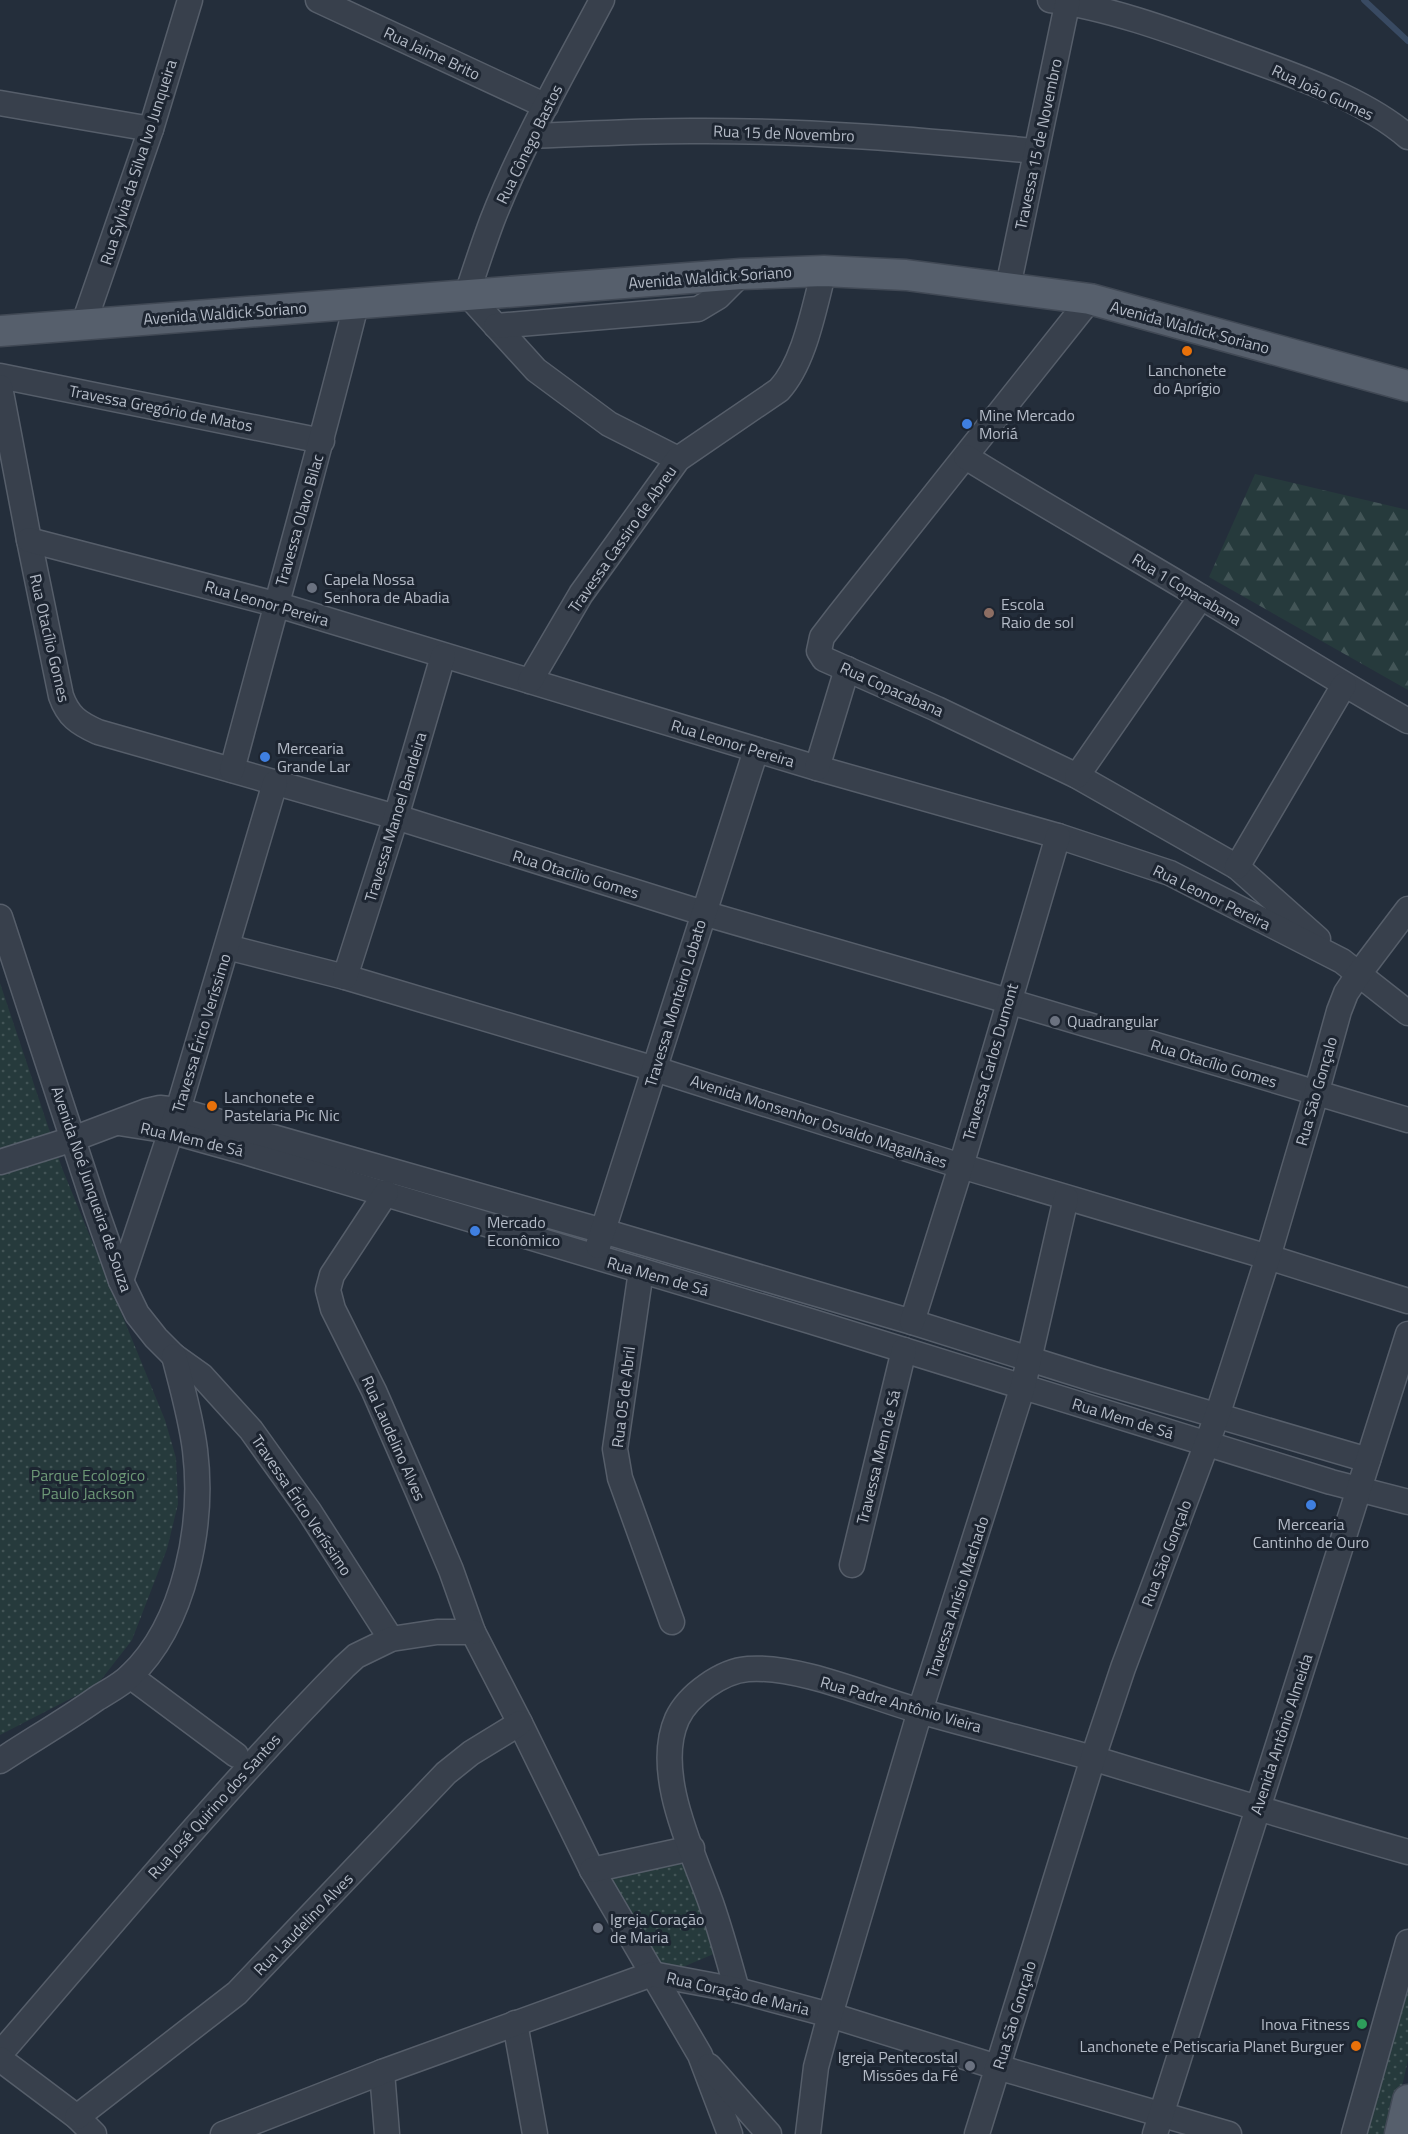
<svg xmlns="http://www.w3.org/2000/svg" width="1408" height="2134" font-family="'Titillium Web',sans-serif">
	<defs>
		<pattern id="forest-firs" width="22" height="20" patternUnits="userSpaceOnUse" patternTransform="scale(1.5)"><rect width="22" height="20" fill="#263a3c"/><path d="M5 1l3.5 6h-7zM16 11l3.5 6h-7z" fill="#435557"/></pattern>
		<pattern id="park-dots" width="8" height="8" patternUnits="userSpaceOnUse" patternTransform="scale(1.5)"><rect width="8" height="8" fill="#263a3c"/><path d="M2 2h.1M6 6h.1" fill="none" stroke="#435557" stroke-width="1.8" stroke-linecap="round"/></pattern>
	</defs>
	<rect width="100%" height="100%" fill="#242e3b"/>
	<!-- forest -->
	<polygon fill="url(#forest-firs)" points="1255,474 1408,510 1408,690 1209,577"/>
	<!-- park -->
	<g fill="url(#park-dots)">
		<polygon points="0,983 62,1168 165,1420 176,1458 178,1504 167,1549 132,1640 97,1685 0,1735"/>
		<polygon points="663,1862 687,1865 716,1953 671,1972 662,1971 604,1874"/>
		<polygon points="1408,1981 1408,2060 1391,2134 1367,2134"/>
	</g>
	<g fill="none" stroke-linecap="round" stroke-linejoin="round">
		<!-- stream -->
		<polyline stroke="#394a62" stroke-width="6" points="1364,0 1408,41"/>
		<defs>
			<g id="minor">
				<polyline points="318,0 546,106"/>
				<path d="M602,0C564,72 522,144 492,221C483,245 475,270 467,294L536,370L609,424L678,459"/>
				<path d="M1050,0C1111,8 1177,33 1235,54C1290,74 1363,98 1408,137"/>
				<polyline points="0,103 151,129"/>
				<path d="M531,136C584,134 637,131 690,131C806,130 920,140 1035,151"/>
				<polyline points="1008,287 1068,0"/>
				<polyline points="1090,299 839,615 822,637 819,651 824,659 937,709 1077,776 1237,867 1318,939"/>
				<polyline points="84,323 151,129 190,0"/>
				<polyline points="496,326 698,309 718,297 741,274"/>
				<polyline points="0,376 322,441"/>
				<path d="M0,387L29,540L61,696C68,716 78,723 98,732L396,817L703,913L1008,1001L1408,1120"/>
				<path d="M966,457C1043,505 1123,550 1201,597C1270,638 1338,682 1408,721"/>
				<polyline points="29,540 275,604 817,768 1058,836 1170,873 1342,961 1408,1013"/>
				<path d="M530,681L581,594L678,459L779,390C805,362 814,307 824,271"/>
				<polyline points="817,768 847,669"/>
				<path d="M232,770C273,615 317,461 356,305"/>
				<polyline points="1077,776 1201,597"/>
				<polyline points="1237,867 1344,685"/>
				<polyline points="0,917 96,1210 121,1281 137,1314 156,1338 174,1356 202,1376 251,1430 309,1511 391,1639"/>
				<polyline points="227,947 345,977 655,1069 961,1166 1268,1257 1408,1301"/>
				<polyline points="345,977 396,817 443,656"/>
				<polyline points="119,1123 170,1131 245,1152 810,1321 1331,1482 1408,1502"/>
				<polyline points="0,1162 73,1139 147,1111 160,1108 178,1110 603,1231 912,1322 1093,1379 1368,1460"/>
				<polyline points="386,1193 332,1275 328,1290 333,1309 374,1391 418,1492 451,1570 473,1632 520,1723 592,1870 700,2055 730,2134"/>
				<polyline points="598,1246 756,750"/>
				<polyline points="641,1271 615,1449 620,1478 672,1622"/>
				<polyline points="121,1281 178,1110 275,783"/>
				<polyline points="912,1322 961,1166 1058,836"/>
				<polyline points="852,1565 904,1350"/>
				<polyline points="130,1676 236,1755"/>
				<path d="M0,1761C32,1740 65,1721 96,1699C107,1692 121,1685 130,1676C186,1623 204,1523 195,1450C191,1418 182,1387 174,1356"/>
				<polyline points="592,1870 692,1848"/>
				<path d="M737,1990C729,1961 721,1932 711,1903C693,1852 653,1773 677,1719C688,1695 722,1671 748,1669C799,1665 873,1698 923,1712C979,1728 1036,1742 1092,1758C1197,1790 1303,1822 1408,1852"/>
				<polyline points="515,2023 535,2134"/>
				<path d="M0,2054C113,1923 223,1790 344,1667L356,1656L391,1639L437,1632H473"/>
				<polyline points="0,2059 77,2117 94,2134"/>
				<polyline points="709,2066 769,2134"/>
				<polyline points="382,2072 387,2134"/>
				<polyline points="77,2117 237,1993 446,1773 471,1753 520,1723"/>
				<polyline points="223,2134 382,2072 652,1974 737,1990 830,2015 997,2067 1229,2134"/>
				<polyline points="808,2134 816,2067 830,2015 920,1711 1023,1386 1066,1198"/>
				<polyline points="977,2134 1093,1758 1123,1668 1217,1416 1268,1257 1316,1094 1339,1011 1346,993 1358,975 1408,909"/>
				<polyline points="1155,2134 1408,1334"/>
				<polyline points="1354,2134 1408,1942"/>
			</g>
			<g id="major">
				<polyline points="0,331 741,274 824,271 906,275 1090,299 1408,386"/>
				<polyline points="1400,2134 1408,2100"/>
			</g>
		</defs>
		<!-- minor casing -->
		<use href="#minor" stroke="#565e6a" stroke-width="27"/>
		<!-- major casing -->
		<use href="#major" stroke="#414955" stroke-width="33"/>
		<!-- minor -->
		<use href="#minor" stroke="#38404c" stroke-width="24"/>
		<!-- major -->
		<use href="#major" stroke="#565f6c" stroke-width="30"/>
	</g>
	<!-- markers -->
	<g fill="#e8710a" stroke="#1d2531" stroke-width="2">
		<circle cx="1187" cy="351" r="6"/>
		<circle cx="212" cy="1106" r="6"/>
		<circle cx="1356" cy="2046" r="6"/>
	</g>
	<g fill="#3f7fe0" stroke="#1d2531" stroke-width="2">
		<circle cx="967" cy="424" r="6"/>
		<circle cx="265" cy="757" r="6"/>
		<circle cx="475" cy="1231" r="6"/>
		<circle cx="1311" cy="1505" r="6"/>
	</g>
	<g fill="#6b7280" stroke="#1d2531" stroke-width="2">
		<circle cx="312" cy="588" r="6"/>
		<circle cx="1055" cy="1021" r="6"/>
		<circle cx="598" cy="1928" r="6"/>
		<circle cx="970" cy="2066" r="6"/>
	</g>
	<circle fill="#8d6e63" stroke="#1d2531" stroke-width="2" cx="989" cy="613" r="6"/>
	<circle fill="#2e9e5b" stroke="#1d2531" stroke-width="2" cx="1362" cy="2024" r="6"/>
	<g text-anchor="middle" dominant-baseline="central" stroke-width="6" stroke-linejoin="round" paint-order="stroke">
		<!-- street labels -->
		<g font-size="16" fill="#b4bbc7" stroke="#1d2531">
			<text transform="translate(432 53) rotate(25)">Rua Jaime Brito</text>
			<text transform="translate(1323 92) rotate(25)">Rua João Gumes</text>
			<text transform="translate(784 133) rotate(2)">Rua 15 de Novembro</text>
			<text transform="translate(529 144) rotate(-64)">Rua Cônego Bastos</text>
			<text transform="translate(1038 144) rotate(-78)">Travessa 15 de Novembro</text>
			<text transform="translate(138 162) rotate(-72)">Rua Sylvia da Silva Ivo Junqueira</text>
			<text transform="translate(710 277) rotate(-4)">Avenida Waldick Soriano</text>
			<text transform="translate(225 313) rotate(-4)">Avenida Waldick Soriano</text>
			<text transform="translate(1190 327) rotate(15)">Avenida Waldick Soriano</text>
			<text transform="translate(161 408) rotate(11)">Travessa Gregório de Matos</text>
			<text transform="translate(299 520) rotate(-74)">Travessa Olavo Bilac</text>
			<text transform="translate(622 539) rotate(-55)">Travessa Cassiro de Abreu</text>
			<text transform="translate(1187 589) rotate(31)">Rua 1 Copacabana</text>
			<text transform="translate(267 603) rotate(16)">Rua Leonor Pereira</text>
			<text transform="translate(50 638) rotate(77)">Rua Otacílio Gomes</text>
			<text transform="translate(892 689) rotate(24)">Rua Copacabana</text>
			<text transform="translate(733 743) rotate(17)">Rua Leonor Pereira</text>
			<text transform="translate(395 817) rotate(-73)">Travessa Manoel Bandeira</text>
			<text transform="translate(576 874) rotate(17)">Rua Otacílio Gomes</text>
			<text transform="translate(1212 897) rotate(26)">Rua Leonor Pereira</text>
			<text transform="translate(675 1003) rotate(-73)">Travessa Monteiro Lobato</text>
			<text transform="translate(201 1033) rotate(-73)">Travessa Érico Veríssimo</text>
			<text transform="translate(990 1062) rotate(-74)">Travessa Carlos Dumont</text>
			<text transform="translate(1214 1063) rotate(17)">Rua Otacílio Gomes</text>
			<text transform="translate(1316 1091) rotate(-74)">Rua São Gonçalo</text>
			<text transform="translate(819 1121) rotate(18)">Avenida Monsenhor Osvaldo Magalhães</text>
			<text transform="translate(192 1139) rotate(13)">Rua Mem de Sá</text>
			<text transform="translate(92 1189) rotate(71)">Avenida Noé Junqueira de Souza</text>
			<text transform="translate(658 1276) rotate(16)">Rua Mem de Sá</text>
			<text transform="translate(623 1397) rotate(-83)">Rua 05 de Abril</text>
			<text transform="translate(1123 1418) rotate(17)">Rua Mem de Sá</text>
			<text transform="translate(394 1438) rotate(66)">Rua Laudelino Alves</text>
			<text transform="translate(878 1457) rotate(-76)">Travessa Mem de Sá</text>
			<text transform="translate(302 1505) rotate(56)">Travessa Érico Veríssimo</text>
			<text transform="translate(1166 1553) rotate(-69)">Rua São Gonçalo</text>
			<text transform="translate(957 1597) rotate(-72)">Travessa Anísio Machado</text>
			<text transform="translate(901 1704) rotate(16)">Rua Padre Antônio Vieira</text>
			<text transform="translate(1281 1734) rotate(-72)">Avenida Antônio Almeida</text>
			<text transform="translate(214 1806) rotate(-48)">Rua José Quirino dos Santos</text>
			<text transform="translate(303 1924) rotate(-46)">Rua Laudelino Alves</text>
			<text transform="translate(738 1993) rotate(13)">Rua Coração de Maria</text>
			<text transform="translate(1014 2015) rotate(-73)">Rua São Gonçalo</text>
		</g>
		<!-- poi labels -->
		<g font-size="16" fill="#b4bbc7" stroke="#1d2531" text-anchor="start">
			<text x="1187" y="370" text-anchor="middle">Lanchonete<tspan x="1187" dy="18">do Aprígio</tspan></text>
			<text x="979" y="415">Mine Mercado<tspan x="979" dy="18">Moriá</tspan></text>
			<text x="324" y="579">Capela Nossa<tspan x="324" dy="18">Senhora de Abadia</tspan></text>
			<text x="1001" y="604">Escola<tspan x="1001" dy="18">Raio de sol</tspan></text>
			<text x="277" y="748">Mercearia<tspan x="277" dy="18">Grande Lar</tspan></text>
			<text x="1067" y="1021">Quadrangular</text>
			<text x="224" y="1097">Lanchonete e<tspan x="224" dy="18">Pastelaria Pic Nic</tspan></text>
			<text x="487" y="1222">Mercado<tspan x="487" dy="18">Econômico</tspan></text>
			<text x="1311" y="1524" text-anchor="middle">Mercearia<tspan x="1311" dy="18">Cantinho de Ouro</tspan></text>
			<text x="610" y="1919">Igreja Coração<tspan x="610" dy="18">de Maria</tspan></text>
			<text x="1350" y="2024" text-anchor="end">Inova Fitness</text>
			<text x="1344" y="2046" text-anchor="end">Lanchonete e Petiscaria Planet Burguer</text>
			<text x="958" y="2057" text-anchor="end">Igreja Pentecostal<tspan x="958" dy="18">Missões da Fé</tspan></text>
		</g>
		<!-- park labels -->
		<g font-size="16" fill="#6c9776" stroke="#1d2531">
			<text x="88" y="1475">Parque Ecologico<tspan x="88" dy="18">Paulo Jackson</tspan></text>
		</g>
	</g>
</svg>
